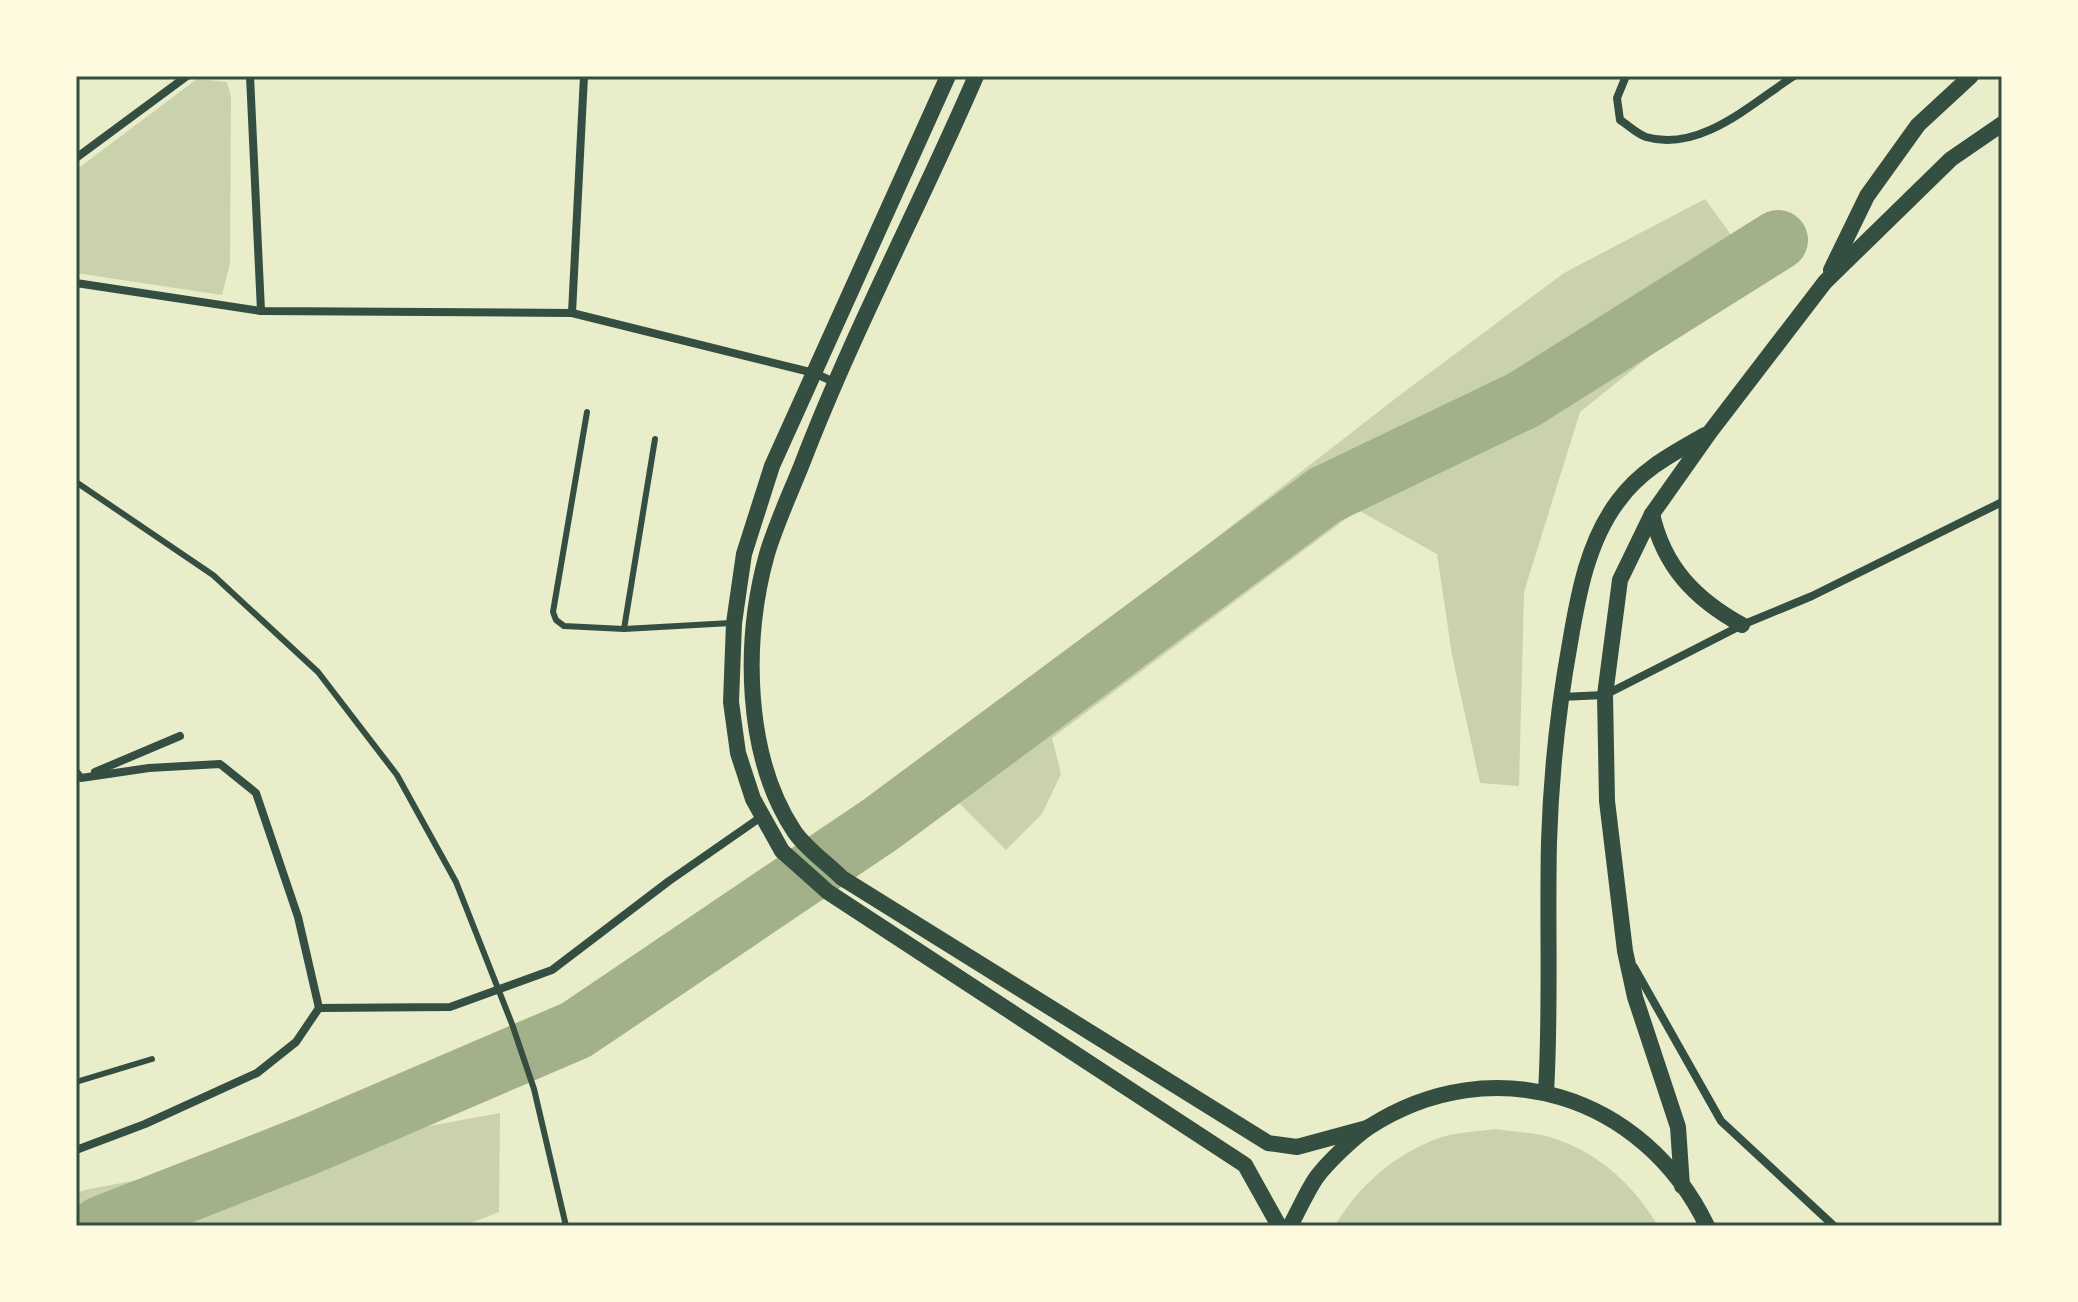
<svg xmlns="http://www.w3.org/2000/svg" width="2078" height="1302" font-family="Signika,sans-serif">
	<rect width="100%" height="100%" fill="#e9edc9"/>
	<!-- green -->
	<g fill="#cad2ad">
		<polygon points="197,79 227,82 231,97 230,263 222,295 76,273 76,170"/>
		<polygon points="1705,199 1757,270 1580,412 1524,592 1519,786 1480,783 1452,655 1437,554 1358,510 1052,738 1061,774 1042,814 1006,850 961,805 926,763 1400,395 1564,273"/>
		<polygon points="500,1113 499,1212 463,1226 76,1226 76,1193 89,1189"/>
		<path d="M1495,1129C1512,1132 1533,1132 1550,1137C1598,1152 1633,1184 1658,1226H1335C1358,1186 1395,1154 1439,1138C1455,1132 1477,1132 1495,1129Z"/>
	</g>
	<g fill="none" stroke-linecap="round" stroke-linejoin="round">
		<!-- river -->
		<polyline stroke="#a3b18a" stroke-width="60" points="101,1226 308,1145 576,1030 881,824 1325,495 1523,400 1778,240"/>
		<!-- service -->
		<g stroke="#344e41" stroke-width="6">
			<polyline points="587,412 553,612 556,620 564,626 624,629 731,623"/>
			<polyline points="76,482 213,575 318,672 397,775 456,882 512,1024 534,1089 566,1226"/>
			<polyline points="624,629 655,439"/>
			<polyline points="76,1082 152,1059"/>
		</g>
		<!-- minor -->
		<g stroke="#344e41" stroke-width="8">
			<polyline points="250,76 261,311"/>
			<path d="M1626,76L1617,98L1620,120C1628,125 1637,134 1646,137C1700,153 1752,103 1794,76"/>
			<polyline points="76,158 187,76"/>
			<polyline points="76,283 261,311 572,313 814,373 834,382"/>
			<polyline points="572,313 584,76"/>
			<polyline points="1560,697 1605,695 1742,625 1812,596 2002,502"/>
			<polyline points="76,772 81,778 149,768 220,764 256,793 298,917 319,1008"/>
			<polyline points="95,772 180,736"/>
			<polyline points="1634,967 1721,1121 1834,1226"/>
			<polyline points="319,1008 450,1007 552,970 669,881 761,817"/>
			<polyline points="76,1150 145,1124 257,1073 296,1042 319,1008"/>
		</g>
		<!-- secondary -->
		<g stroke="#344e41" stroke-width="16">
			<polyline points="948,76 772,466 744,554 734,623 731,702 738,753 753,799 782,851 828,892 1245,1165 1279,1226"/>
			<path d="M976,76C920,206 853,331 802,464C790,494 776,524 767,554C743,640 744,755 794,831C805,848 827,863 842,878L1268,1143L1297,1147L1367,1128"/>
			<polyline points="1831,270 1867,196 1918,125 1971,76"/>
			<path d="M1652,514C1664,567 1695,599 1742,625"/>
			<path d="M1546,1092C1551,1009 1547,926 1549,842C1551,775 1558,709 1570,643C1578,595 1588,540 1619,500C1642,469 1672,454 1705,435"/>
			<polyline points="1682,1186 1678,1127 1635,997 1625,951 1607,801 1605,695 1620,580 1652,514 1710,432 1825,282 1951,159 2002,124"/>
			<path d="M1290,1226C1299,1210 1306,1193 1316,1178C1326,1164 1354,1137 1369,1127C1493,1047 1644,1095 1707,1226"/>
		</g>
	</g>
	<!-- border -->
	<rect width="2078" height="1302" fill="none" stroke="#fefae0" stroke-width="156"/>
	<rect x="78" y="78" width="1922" height="1146" fill="none" stroke="#344e41" stroke-width="3"/>
</svg>
